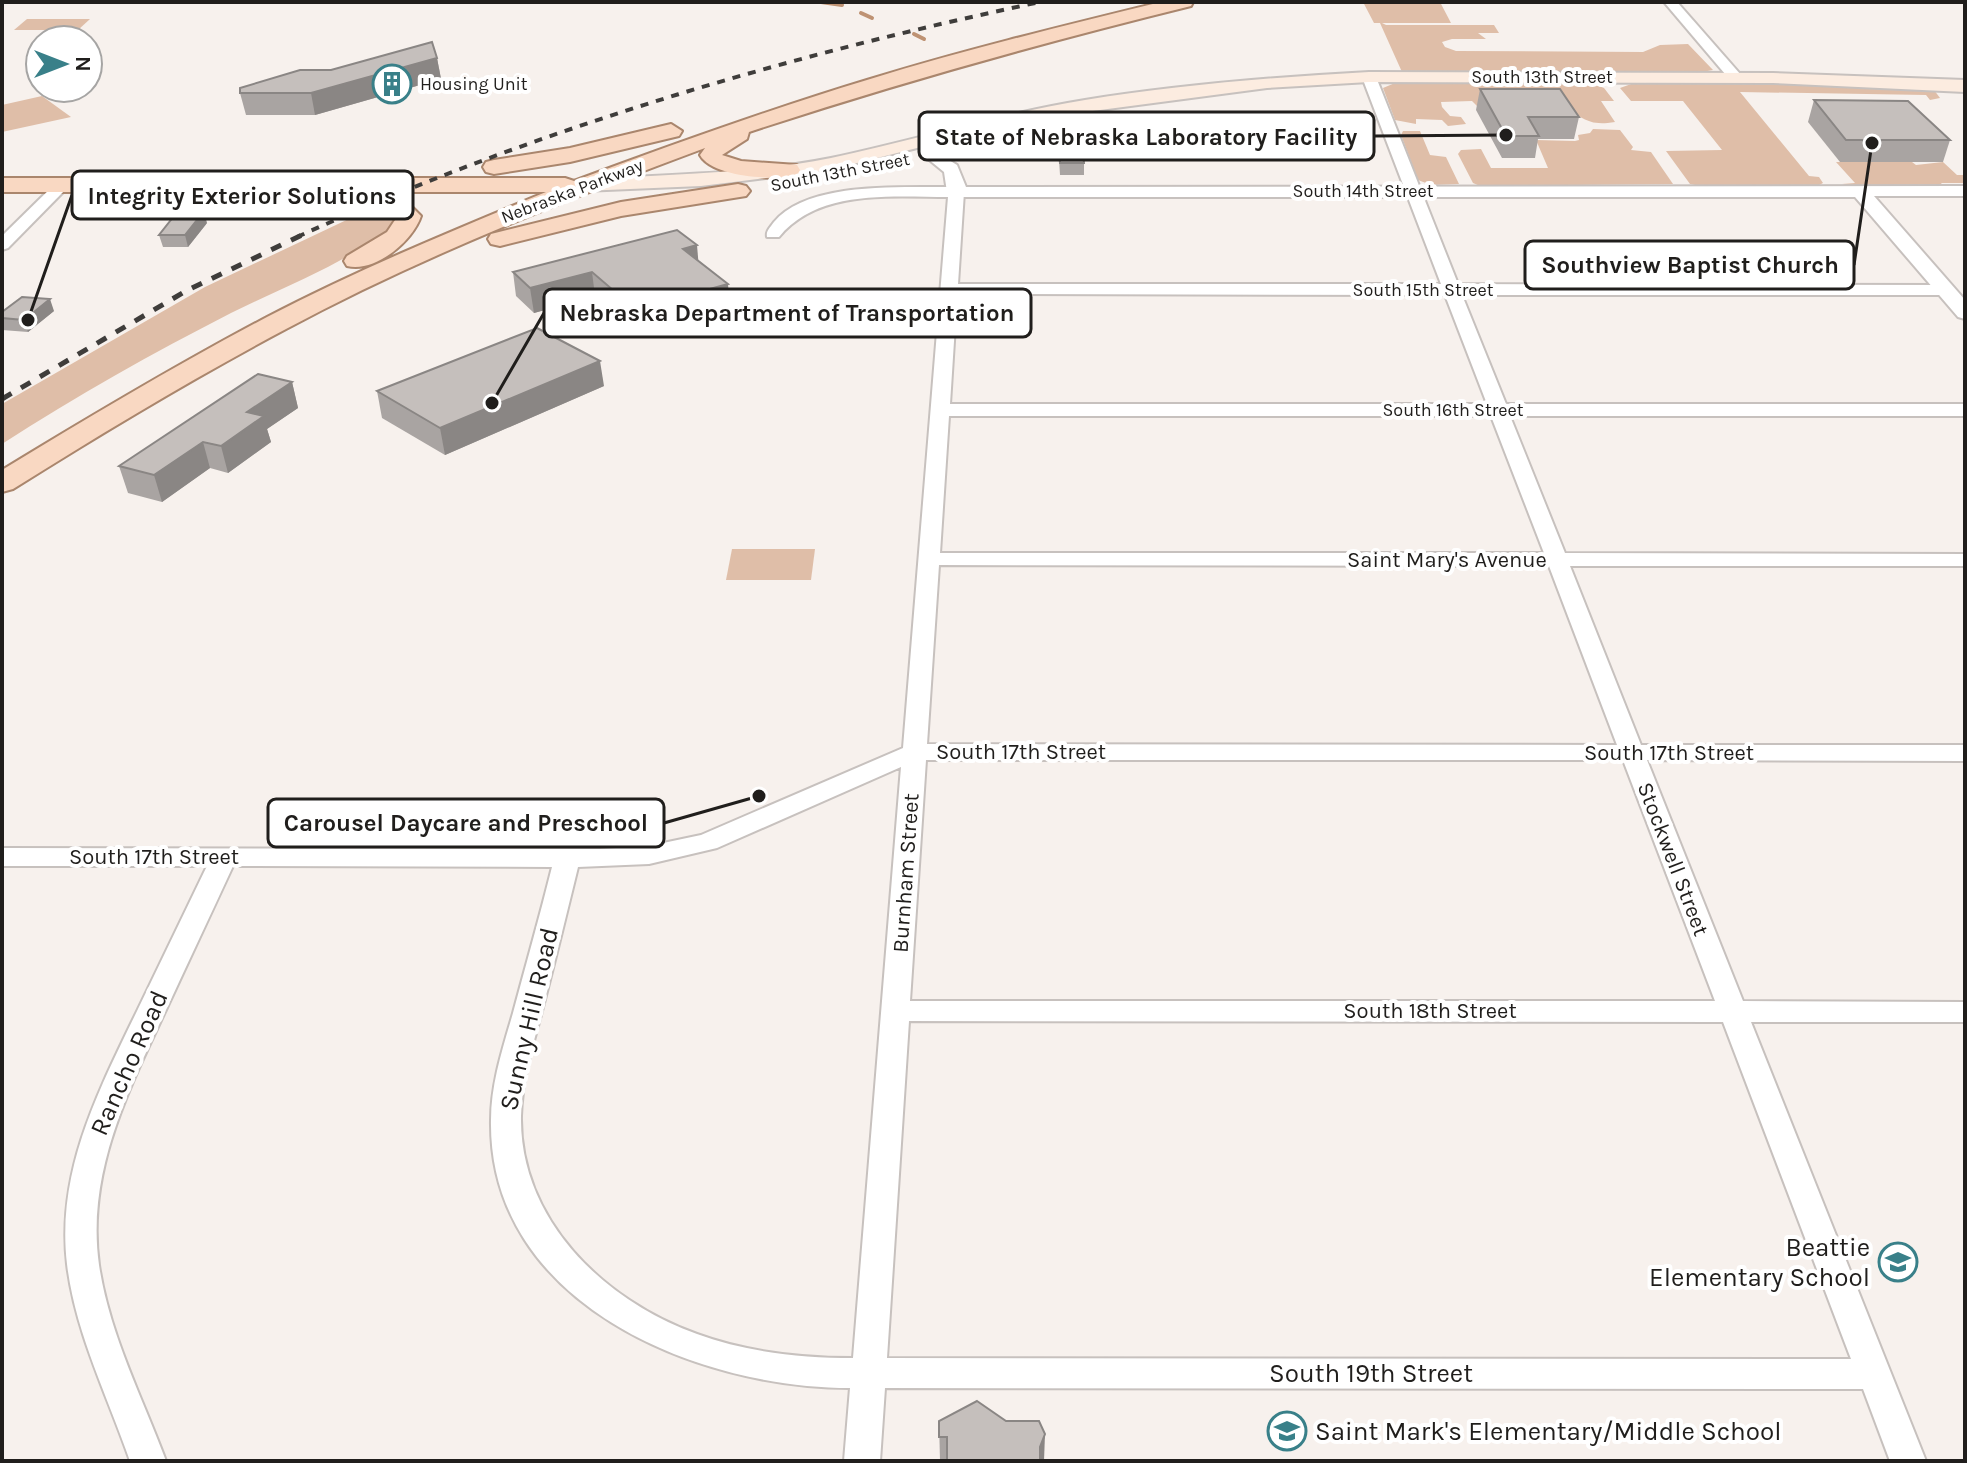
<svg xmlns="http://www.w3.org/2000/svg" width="1967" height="1463" font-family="Karla,sans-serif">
	<rect width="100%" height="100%" fill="#f7f1ed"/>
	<!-- green -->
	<g fill="#dfbea8">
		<polygon points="1363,2 1440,2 1451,23 1382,23 1386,25 1494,25 1499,33 1478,33 1486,39 1452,39 1442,42 1445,47 1456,51 1643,52 1660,45 1688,44 1713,70 1696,73 1402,72 1380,23 1374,23"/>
		<polygon points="27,19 90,19 78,30 14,30"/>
		<polygon points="1766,82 1934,90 1940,98 1930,100 1926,95 1740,92 1809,176 1819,177 1823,183 1817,186 1700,186 1690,184 1666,151 1722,150 1683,101 1631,101 1620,88 1634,83"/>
		<path d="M1395,83L1594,84L1604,88L1614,101H1601L1615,122C1584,127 1587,115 1562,112C1535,108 1507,110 1480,109L1472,101L1441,102L1442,107L1450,116L1461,117L1466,124L1448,126L1442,120L1416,119V124L1395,120L1383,88Z"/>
		<polygon points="42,96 71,117 2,132 2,105"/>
		<polygon points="1593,129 1620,130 1633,147 1631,150 1651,152 1673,184 1480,186 1473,183 1458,154 1461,150 1481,149 1491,168 1548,168 1536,140 1575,141 1579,140 1578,135 1590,133"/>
		<polygon points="1403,131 1420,131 1430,155 1446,157 1459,184 1431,185 1418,180 1401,135"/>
		<polygon points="1836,162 1912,162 1916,165 1943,162 1957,175 1963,175 1965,183 1941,183 1944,187 1849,186 1842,184 1855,183"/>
		<path d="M376,206L390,209L397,216L398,223C349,262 288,285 231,313C153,353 76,396 2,444V404L205,287Z"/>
		<polygon points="732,549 815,549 811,580 726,580"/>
	</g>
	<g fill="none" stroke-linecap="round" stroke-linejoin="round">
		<!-- stream -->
		<g stroke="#be9273" stroke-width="4">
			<polyline points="821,2 842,5"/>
			<polyline points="861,13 872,18"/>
			<polyline points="914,34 924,39"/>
		</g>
		<defs>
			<g id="minor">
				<polygon points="1664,2 1677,2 1741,75 1741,81 1731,81"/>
				<path d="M1369,73L1376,77L1458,284L1945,285L1954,290L1945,295H1462L1506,404H1965V416H1510L1565,553L1965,554V566H1570L1641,745H1965V761L1647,760L1743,1001L1965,1002V1022H1751L1926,1461H1890L1863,1389L885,1388L880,1461H844L850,1388C696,1388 488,1303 491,1120C491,1083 503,1048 513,1013C526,964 540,916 552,867L233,866C211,914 188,962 166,1010C128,1091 86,1173 99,1265C109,1333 142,1397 166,1461H130C108,1397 75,1332 67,1264C56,1171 99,1090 138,1009C161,961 184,914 207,866H2V848L600,849L649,846L701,835L903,748L948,197C891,197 818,189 779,237H767C766,231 769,229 774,222C809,180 906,188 956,187L964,192L958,284H1441L1362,77ZM957,294L1445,295L1487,404H950ZM949,416H1491L1544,553H940ZM939,565L1549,566L1617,745L927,744ZM926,760H1623L1715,1001H910ZM901,767L853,1358C800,1358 746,1352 697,1334C604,1301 519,1219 521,1116C522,1081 532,1048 541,1015C554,965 566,916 578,867L649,864L717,848ZM909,1021L1723,1022L1851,1359L887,1358Z"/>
				<polygon points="63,179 68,181 68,187 8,248 2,250 2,236 58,181"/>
			</g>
			<polygon id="tertiary" points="931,149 957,165 966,187 1965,186 1965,196 1874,196 1965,300 1965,319 1958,317 1855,197 956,197 947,192 944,172 922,154"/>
			<path id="secondary" d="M1369,72L1773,73L1965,80V92L1773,83L1369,82L1267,88L1085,112L965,136L829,170L701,186L583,191L573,185L583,179C665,175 750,174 831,158C916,140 999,114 1085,100C1179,85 1274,77 1369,72Z"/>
			<g id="primary">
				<path d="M1161,2H1193L1191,6C1041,43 895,84 749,132L747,139L722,155L741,161L797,165L800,170L797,175C774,181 712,177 700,155L705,148C563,201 420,257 286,329C192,379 102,433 13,489L2,492V470C89,417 176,365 267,317C357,270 452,231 546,192H361L407,202L421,216C413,241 375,273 347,266L344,261L347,256L387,232L397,217L391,212L349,203L345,198L353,192H2V178H565L574,181C671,145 768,110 867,80C964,50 1063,26 1161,2Z"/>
				<polygon points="671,124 682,131 679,136 570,162 494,174 486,172 483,167 486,162 494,160 570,148"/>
				<polygon points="738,184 746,186 750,191 746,196 621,216 500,246 491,244 488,239 491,234 621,202"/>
			</g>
		</defs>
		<!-- minor casing -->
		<use href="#minor" stroke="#c7c1be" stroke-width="4"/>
		<!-- tertiary casing -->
		<use href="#tertiary" stroke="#c7c1be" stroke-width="4"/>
		<!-- secondary casing -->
		<use href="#secondary" stroke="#c7c1be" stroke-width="4"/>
		<!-- primary casing -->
		<use href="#primary" stroke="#aa866d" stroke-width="4"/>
		<!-- minor -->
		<use href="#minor" fill="#fff" fill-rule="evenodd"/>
		<!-- tertiary -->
		<use href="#tertiary" fill="#fff" fill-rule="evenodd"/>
		<!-- secondary -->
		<use href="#secondary" fill="#fcece0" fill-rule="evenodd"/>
		<!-- primary -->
		<use href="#primary" fill="#f9d8c2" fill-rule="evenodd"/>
		<!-- rail-far1 -->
		<path stroke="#3f3d3b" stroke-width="4" stroke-dasharray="8 8" stroke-linecap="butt" d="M297,237C536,129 784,56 1040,2"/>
		<!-- rail -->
		<polyline stroke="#3f3d3b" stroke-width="5" stroke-dasharray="11 11" stroke-linecap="butt" points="2,399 186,291 302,235"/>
	</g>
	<!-- wall -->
	<g fill="#a9a4a2">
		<polygon points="437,58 441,79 315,115 246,115 240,93 331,70"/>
		<polygon points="1480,89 1579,117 1574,139 1538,139 1535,158 1502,158 1476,110"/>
		<polygon points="1814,100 1950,140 1943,162 1840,162 1808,122"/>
		<polygon points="1058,142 1084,163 1084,175 1060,175"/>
		<polygon points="207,223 188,247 163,247 159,235"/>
		<polygon points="698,260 730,308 718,312 719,319 665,334 658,329 638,334 595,296 534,313 516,296 513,272"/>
		<polygon points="54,311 28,332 2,330 2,312"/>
		<polygon points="292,382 298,408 267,429 271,442 228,473 210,468 162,502 128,493 119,466"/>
		<polygon points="604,386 445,455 382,418 377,391"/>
		<polygon points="939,1421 1044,1461 940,1461"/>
	</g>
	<!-- shaded-wall -->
	<g fill="#8a8684">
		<polygon points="437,58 441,79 315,115 311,93"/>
		<polygon points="204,211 207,223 188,247 185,235"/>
		<polygon points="697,245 699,269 683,249"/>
		<polygon points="592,272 595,296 534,313 530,288"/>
		<polygon points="728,284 730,308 718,312 719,319 665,334 662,309 710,289"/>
		<polygon points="50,299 54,311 28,332 24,320"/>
		<polygon points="655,304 658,329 638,334 635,309"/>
		<polygon points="600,361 604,386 445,455 440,428"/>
		<polygon points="292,382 298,408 267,429 271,442 228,473 221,446 247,412"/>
		<polygon points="203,442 210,468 162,502 154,475"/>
		<polygon points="1045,1434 1044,1461 1039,1461 1040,1447"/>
	</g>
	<!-- building -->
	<g fill="#c5bfbc" stroke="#8a8684" stroke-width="2">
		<polygon points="432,42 437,58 311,93 240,93 240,88 300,70 331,70"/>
		<polygon points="1480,89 1560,89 1579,117 1528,117 1539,136 1506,136"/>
		<polygon points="1814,100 1908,101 1950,140 1846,140"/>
		<polygon points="1058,142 1082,142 1084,163 1060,163"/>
		<polygon points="178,211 204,211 185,235 159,235"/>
		<polygon points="677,230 697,245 683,249 728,284 710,289 717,294 662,309 655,304 635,309 592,272 530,288 513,272"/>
		<polygon points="22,297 50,299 24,320 2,318 2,312"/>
		<polygon points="537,328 600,361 440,428 377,391"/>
		<polygon points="258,374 292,382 247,412 264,416 221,446 203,442 154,475 119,466"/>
		<polygon points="977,1401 1006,1421 1039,1421 1045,1434 1040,1447 1040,1461 947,1461 947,1437 939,1437 939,1421"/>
	</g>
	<!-- icons -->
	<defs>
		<symbol id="building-ring" viewBox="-11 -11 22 22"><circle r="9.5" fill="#fff" stroke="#398089" stroke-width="1.5"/><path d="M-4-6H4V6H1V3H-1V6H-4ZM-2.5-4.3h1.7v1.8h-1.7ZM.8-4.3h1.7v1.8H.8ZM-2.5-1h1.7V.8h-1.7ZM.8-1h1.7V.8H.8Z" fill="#398089"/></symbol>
		<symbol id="school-ring" viewBox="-11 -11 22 22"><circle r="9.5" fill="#fff" stroke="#398089" stroke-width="1.5"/><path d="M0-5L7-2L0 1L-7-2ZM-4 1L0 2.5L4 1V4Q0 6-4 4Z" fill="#398089"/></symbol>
	</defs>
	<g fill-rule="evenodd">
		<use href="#building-ring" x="370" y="62" width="44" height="44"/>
		<use href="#school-ring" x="1876" y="1240" width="44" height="44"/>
		<use href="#school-ring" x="1265" y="1409" width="44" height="44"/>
	</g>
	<g text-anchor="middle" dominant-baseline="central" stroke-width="8" stroke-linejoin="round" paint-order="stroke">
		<!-- far-street labels -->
		<g font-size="18" fill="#201e1c" stroke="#fff">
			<text x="1542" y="77">South 13th Street</text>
			<text transform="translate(840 172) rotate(-11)">South 13th Street</text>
			<text transform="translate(572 191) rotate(-21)">Nebraska Parkway</text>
			<text x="1363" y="191">South 14th Street</text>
			<text x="1423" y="290">South 15th Street</text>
			<text x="1453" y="410">South 16th Street</text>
		</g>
		<!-- far-poi labels -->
		<g font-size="18" fill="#201e1c" stroke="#fff" text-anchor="start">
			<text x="420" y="84">Housing Unit</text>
		</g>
		<!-- street labels -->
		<g font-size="22" fill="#201e1c" stroke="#fff">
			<text x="1447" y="560">Saint Mary's Avenue</text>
			<text x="1021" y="752">South 17th Street</text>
			<text x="1669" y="753">South 17th Street</text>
			<text x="154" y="857">South 17th Street</text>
			<text transform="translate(1673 859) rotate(69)">Stockwell Street</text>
			<text transform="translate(906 873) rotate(-86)">Burnham Street</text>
			<text x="1430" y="1011">South 18th Street</text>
		</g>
		<!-- near-street labels -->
		<g font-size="26" fill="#201e1c" stroke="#fff">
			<text transform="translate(529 1019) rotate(-77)">Sunny Hill Road</text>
			<text transform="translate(129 1063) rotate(-66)">Rancho Road</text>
			<text x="1371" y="1373">South 19th Street</text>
		</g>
		<!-- near-poi labels -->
		<g font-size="26" fill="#201e1c" stroke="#fff" text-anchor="end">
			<text x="1870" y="1247">Beattie<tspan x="1870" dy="30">Elementary School</tspan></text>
			<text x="1315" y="1431" text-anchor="start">Saint Mark's Elementary/Middle School</text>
		</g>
	</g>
	<!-- callouts -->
	<path fill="none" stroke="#201e1c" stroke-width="3" d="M1506 135L1374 136M28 320L72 195M1872 143L1854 265M492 403L544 313M759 796L664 823"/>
	<g fill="#201e1c" stroke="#fff" stroke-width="3">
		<circle cx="1506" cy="135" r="8"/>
		<circle cx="28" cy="320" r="8"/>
		<circle cx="1872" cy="143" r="8"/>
		<circle cx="492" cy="403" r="8"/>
		<circle cx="759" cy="796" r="8"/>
	</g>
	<g fill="#fff" stroke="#201e1c" stroke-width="3">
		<rect x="919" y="112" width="455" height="48" rx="8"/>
		<rect x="72" y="171" width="341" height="48" rx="8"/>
		<rect x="1525" y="241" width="329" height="48" rx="8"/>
		<rect x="544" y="289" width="487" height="48" rx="8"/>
		<rect x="268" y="799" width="396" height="48" rx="8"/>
	</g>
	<g font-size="24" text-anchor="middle" font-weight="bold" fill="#201e1c">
		<text x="1146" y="145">State of Nebraska Laboratory Facility</text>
		<text x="242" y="204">Integrity Exterior Solutions</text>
		<text x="1690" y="273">Southview Baptist Church</text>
		<text x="787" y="321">Nebraska Department of Transportation</text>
		<text x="466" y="831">Carousel Daycare and Preschool</text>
	</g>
	<!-- border -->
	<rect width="1967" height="1463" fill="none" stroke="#201e1c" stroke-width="8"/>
	<!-- north arrow -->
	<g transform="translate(64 64) rotate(90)"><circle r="38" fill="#ffffff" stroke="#a6a5a4" stroke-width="2"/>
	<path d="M0-6L14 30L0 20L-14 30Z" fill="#398089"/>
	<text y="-12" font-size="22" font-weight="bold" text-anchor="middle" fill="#201e1c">N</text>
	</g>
</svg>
